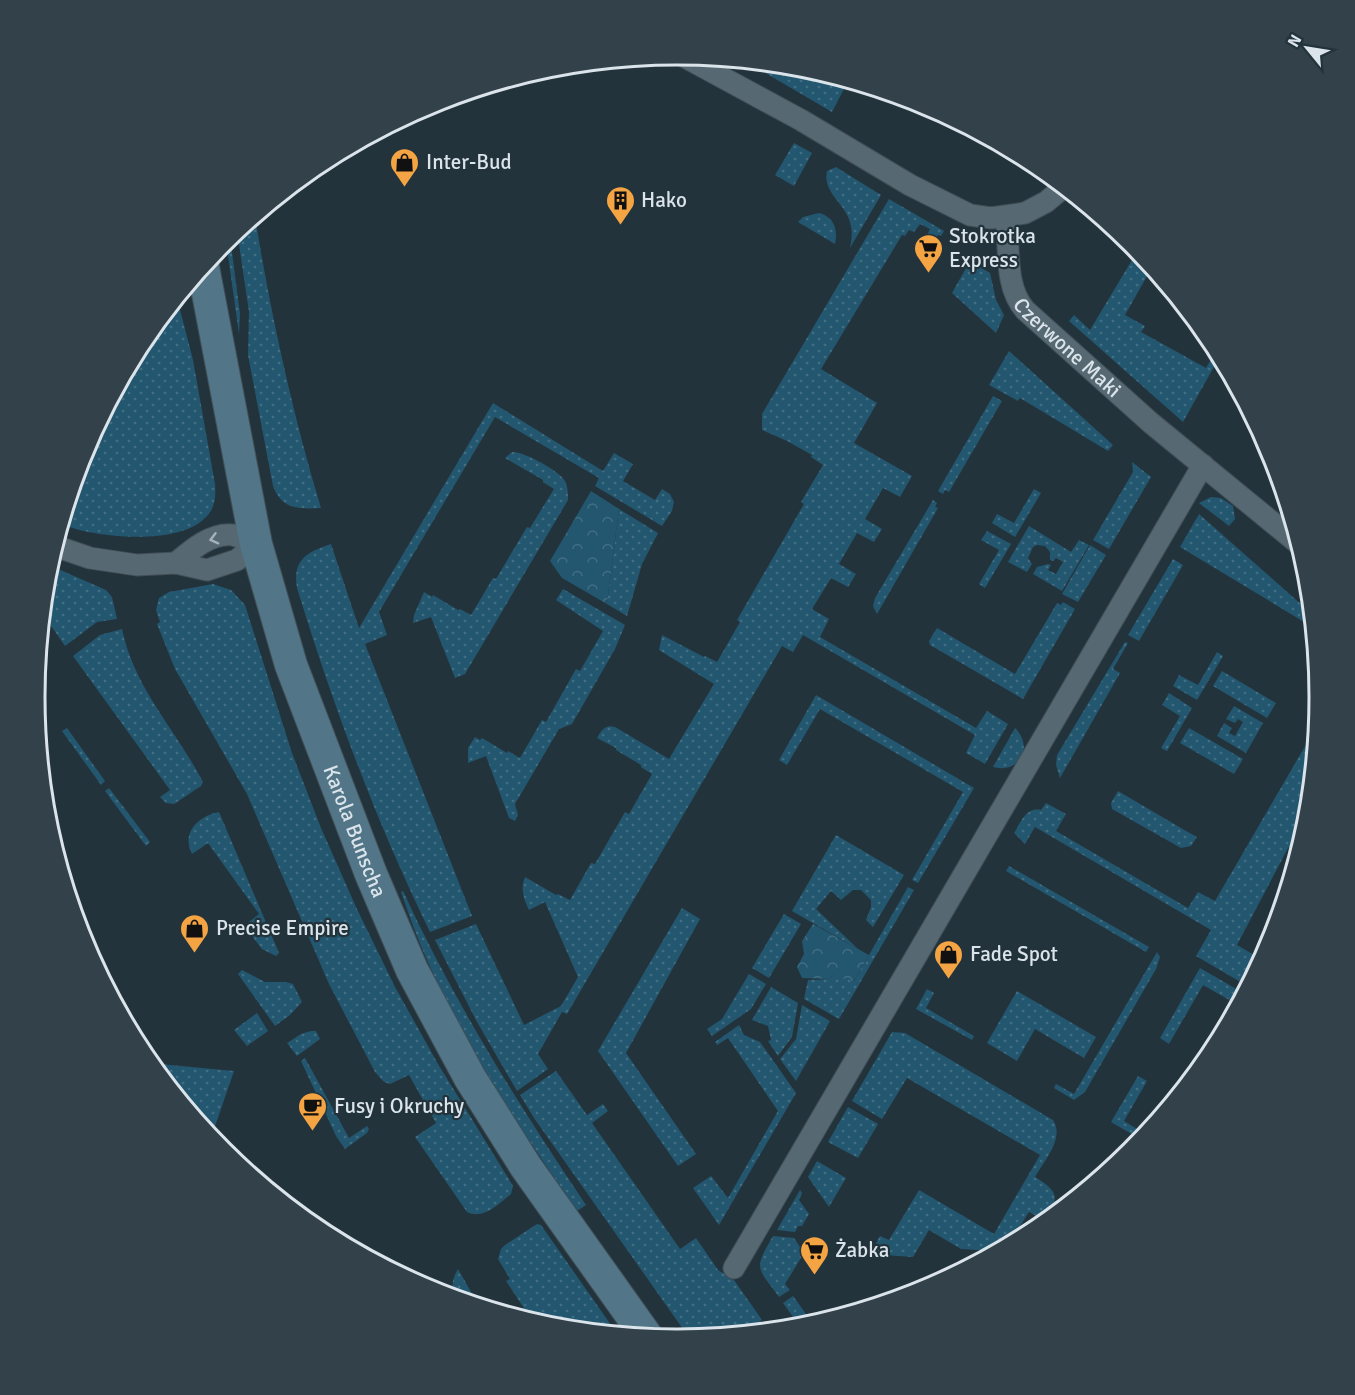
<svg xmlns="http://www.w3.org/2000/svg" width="1355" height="1395" font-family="Signika,sans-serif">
	<defs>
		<pattern id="grass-dots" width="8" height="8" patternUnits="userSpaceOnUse" patternTransform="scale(1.5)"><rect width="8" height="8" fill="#23566f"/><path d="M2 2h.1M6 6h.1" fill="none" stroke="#426e84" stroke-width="1.8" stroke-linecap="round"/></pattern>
		<pattern id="park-crowns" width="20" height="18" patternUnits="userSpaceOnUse" patternTransform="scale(1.5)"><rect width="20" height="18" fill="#23566f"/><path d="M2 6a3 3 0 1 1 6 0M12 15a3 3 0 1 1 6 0" fill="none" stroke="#426e84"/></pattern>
	</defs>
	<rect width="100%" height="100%" fill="#23333c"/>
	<!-- grass -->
	<g fill="url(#grass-dots)">
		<polygon points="745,61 803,67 848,81 832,112"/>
		<polygon points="794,143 812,153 794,186 775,175"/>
		<path d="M836,167L881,195L850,248C861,206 821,200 827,171Z"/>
		<path d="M889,199L944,231L941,236L938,235L933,243L925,239L930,229L920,224L914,232L909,230L905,236L902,235L821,369L877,403L854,443L912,476L900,497L883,488L865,519L882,529L874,542L857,533L839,564L856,574L848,587L831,578L812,609L829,619L820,637L976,728L987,711L1008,724L985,764L966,753L975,735L815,642L803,635L793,652L782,646L567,1014L562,1012L538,1054L548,1069L517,1091L477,1022L435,940L476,924L524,1025L561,1006L578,977L545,902L529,910C524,899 520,889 525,877L556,895L558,894L570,900L591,863L595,864L625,812L629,814L652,774L641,767V765L616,750V748L597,738C601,730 606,724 615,727L669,759L714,684L659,650L662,635L704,657L705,656L717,662L740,622L737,620L804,504L801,502L823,465L811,457L812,455L787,441L762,430V414Z"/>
		<path d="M819,213C834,217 838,229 835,244L798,222L803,217Z"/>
		<path d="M255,217C271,315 292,412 321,508C299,509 282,510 273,486L248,355L249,312L237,231Z"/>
		<polygon points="230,237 240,314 239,334 226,241"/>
		<polygon points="1138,250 1155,271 1151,269 1125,315 1145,326 1141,332 1206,368 1216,351 1220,356 1183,422 1069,321 1074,315 1090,330"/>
		<polygon points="970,261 990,273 996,300 1004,315 996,333 952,293"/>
		<path d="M177,298L193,360L215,484C216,497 215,509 205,518C178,546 94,538 61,524L84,451L143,340Z"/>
		<polygon points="1009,351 1113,445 1108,451 1020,398 1018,401 989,385"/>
		<polygon points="993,396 1002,401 949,492 945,490 943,494 938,491"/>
		<path d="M493,403L603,471L614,453L633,464L623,481L655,500L662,489L670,494L674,502L672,511L662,526L595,486L599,478L495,417L379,612L387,635L365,644L472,916L430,932C375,819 334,708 297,588C292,559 308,552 331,544L359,628Z"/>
		<path d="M512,452C523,451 560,471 565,481C568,487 568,493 568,500L465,674L455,678L431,617L413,623L414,615L424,592L432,597L433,595L458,610L460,609L471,615L493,578L496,579L527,527L530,528L554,489L543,482V480L505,458Z"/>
		<polygon points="1132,462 1151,477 1109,549 1093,540 1133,472"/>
		<polygon points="1034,489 1041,493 1015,537 992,523 997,514 1014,523"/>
		<polygon points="1211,497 1221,498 1233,506 1235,519 1229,526 1199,503"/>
		<polygon points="933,500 937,503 935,507 938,508 877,614 873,606 875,598"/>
		<polygon points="619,509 658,533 642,564 627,616 607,604"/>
		<polygon points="1199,514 1312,614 1314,628 1180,547"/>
		<polygon points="1029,526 1071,552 1079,540 1089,545 1062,591 1033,574 1037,567 1048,564 1051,565 1048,570 1056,574 1063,562 1056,558 1053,561 1050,560 1050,552 1045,546 1037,545 1033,547 1028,558 1032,564 1027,572 1008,562"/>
		<polygon points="987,531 1011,544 985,588 979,584 999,550 981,540"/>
		<polygon points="1090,545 1106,555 1078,602 1062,594"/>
		<polygon points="1173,559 1183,565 1139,641 1128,635"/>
		<polygon points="49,565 106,590 112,597 117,619 97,622 65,646 43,614"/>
		<path d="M213,584L231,590L245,605L292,753L321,828L356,907L395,987L438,1064L513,1186L511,1194C498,1204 484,1220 467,1212L415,1137L436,1123L409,1075L390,1084L384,1082L375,1072L329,984L247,794L175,669L157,624L160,622L156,610L159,598L169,592Z"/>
		<polygon points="563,589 625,625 615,649 572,724 559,729 515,804 518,815 515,821 509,818 486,756 468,763 468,748 475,737 480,740 482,738 507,753 508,751 520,758 542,720 546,722 576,669 580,671 603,631 556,600"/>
		<polygon points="1063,602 1075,609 1023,699 930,645 929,641 937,628 1015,674 1057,603 1061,605"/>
		<path d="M122,629C134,688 176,730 203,782L201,786L174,804L166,803L160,797L170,790L73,656L100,635Z"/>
		<polygon points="1125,642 1128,643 1113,669 1120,673 1060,778 1056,765 1057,755"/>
		<polygon points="1217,652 1223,656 1197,700 1173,686 1179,675 1198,685"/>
		<polygon points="1222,671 1276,703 1267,718 1213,686"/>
		<polygon points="1169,693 1192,708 1167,751 1161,748 1180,716 1162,705"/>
		<polygon points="816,695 974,788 918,883 912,880 963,792 820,709 787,765 779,760"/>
		<polygon points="1234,706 1263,723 1246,753 1217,736 1224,723 1232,728 1229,733 1235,736 1243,722 1238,719 1235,723 1226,719"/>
		<path d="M1318,724L1308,823L1304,835L1288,848L1237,945L1263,960L1249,987L1196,956L1211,930L1035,827L1025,844L1014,833C1021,822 1026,807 1041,810L1046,803L1066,814L1056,831L1188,908L1198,892L1215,901Z"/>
		<polygon points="67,728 105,781 101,785 62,731"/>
		<path d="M1015,728C1034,747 1020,774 993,767Z"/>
		<polygon points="1189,728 1243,759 1234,774 1180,743"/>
		<polygon points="109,788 150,842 146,846 105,791"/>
		<polygon points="1118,791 1186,831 1197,837 1191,846 1181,848 1112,809 1111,803"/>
		<path d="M219,812L279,953L276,956L262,949L244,926L259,914L208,843L192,854C181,833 198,816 219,812Z"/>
		<polygon points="836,835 904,875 873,927 866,920 871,907 871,900 861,890 853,890 841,900 831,891 816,909 858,949 792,911"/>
		<polygon points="1009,866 1149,947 1146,952 1006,871"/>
		<polygon points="908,887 914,890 839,1019 804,999 808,980 829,979 834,974 840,974 854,981"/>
		<path d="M403,891C454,1002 518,1104 586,1205L577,1211C522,1131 466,1049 427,960C417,938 409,915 401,892Z"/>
		<polygon points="682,908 700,919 626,1053 696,1154 678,1166 598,1051"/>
		<polygon points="784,914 801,924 769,978 752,968"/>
		<polygon points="1157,952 1160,957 1156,969 1085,1092 1074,1100 1054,1088 1056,1084 1074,1094"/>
		<polygon points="1200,968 1245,994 1238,1005 1203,985 1169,1044 1160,1038"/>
		<polygon points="242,970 265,982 286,982 293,984 302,1002 290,1015 275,1026 238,974"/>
		<polygon points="749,974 766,984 751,1009 712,1036 707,1029 722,1019"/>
		<polygon points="771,987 798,1003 792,1037 778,1056 768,1041 771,1040 768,1026 752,1020"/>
		<polygon points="927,989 934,993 926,1008 974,1036 972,1040 916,1009"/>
		<polygon points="1017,991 1096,1037 1084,1058 1035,1029 1017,1061 987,1043"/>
		<polygon points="802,1005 830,1021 796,1081 780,1059 796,1039"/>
		<polygon points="257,1013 268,1031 247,1046 234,1030"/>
		<polygon points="739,1025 744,1035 760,1042 796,1093 719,1225 693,1188 711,1176 728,1198 778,1111 728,1038 717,1045 715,1042"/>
		<polygon points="311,1031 316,1031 320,1039 297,1056 287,1043 301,1034"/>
		<path d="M892,1032L905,1033L1053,1120C1065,1138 1044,1161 1035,1177C1058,1191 1060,1197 1046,1221L1029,1212L1014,1236L1009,1233L996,1251L961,1249L929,1230L913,1257L870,1254L880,1236L889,1240L919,1190L994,1234L1040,1155L907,1078L882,1119L852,1101Z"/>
		<polygon points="305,1058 349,1138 367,1126 369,1129 367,1133 345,1149 336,1136 301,1061"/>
		<polygon points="149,1063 234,1071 211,1138"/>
		<polygon points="556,1071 587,1115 603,1104 608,1111 592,1123 680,1249 696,1238 718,1270 734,1280 762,1320 746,1331 747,1334 690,1339 534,1118 520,1095"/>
		<polygon points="1138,1076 1147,1081 1124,1121 1147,1135 1142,1140 1111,1122"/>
		<polygon points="848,1107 878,1124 858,1158 828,1142"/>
		<polygon points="817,1161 846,1178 829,1207 808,1177"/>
		<polygon points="800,1190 802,1193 799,1200 809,1214 802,1226 798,1226 795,1232 777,1230"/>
		<polygon points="537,1224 541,1225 618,1335 552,1328 533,1322 506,1281 510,1279 498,1259 501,1249 505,1245"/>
		<path d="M773,1236L794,1238L804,1253L785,1284L790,1290L779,1297C757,1266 753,1271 773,1236Z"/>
		<path d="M458,1269L479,1306C459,1300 444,1293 458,1269Z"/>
		<polygon points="793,1296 814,1325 801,1328 783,1303"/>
	</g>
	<!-- park -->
	<g fill="url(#park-crowns)">
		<polygon points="591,491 619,509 607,604 562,578 550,561"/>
		<polygon points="813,924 869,955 854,981 844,979 840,974 834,974 829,979 802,978 797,967 804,954 802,941"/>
	</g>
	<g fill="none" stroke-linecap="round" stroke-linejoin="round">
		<defs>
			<g id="street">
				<polyline points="681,55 801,120 910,185 970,215 991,218 1025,213 1046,202 1064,187"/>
				<path id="s1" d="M1006,217C1010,248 1004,286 1025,310L1151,423L1300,545"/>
				<polyline points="55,546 90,558 137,565 176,563 207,570 237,560 256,544"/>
				<path d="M176,563C191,550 212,532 233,535C241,537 249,541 256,544"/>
				<polyline points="734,1268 1203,465"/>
			</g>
			<g id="secondary">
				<path id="s2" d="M203,267L256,544L291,665L371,874L412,970L470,1078L526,1167L647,1337"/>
			</g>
		</defs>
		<!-- street casing -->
		<use href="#street" stroke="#414f57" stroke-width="23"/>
		<!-- secondary casing -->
		<use href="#secondary" stroke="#414f57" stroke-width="34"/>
		<!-- street -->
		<use href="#street" stroke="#566872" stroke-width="21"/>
		<!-- secondary -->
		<use href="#secondary" stroke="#527587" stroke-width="32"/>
	</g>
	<!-- one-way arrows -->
	<defs><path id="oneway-chevron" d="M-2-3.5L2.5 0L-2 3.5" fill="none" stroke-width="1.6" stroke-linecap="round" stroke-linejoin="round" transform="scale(1.5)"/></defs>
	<use stroke="#a5b2ba" href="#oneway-chevron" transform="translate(214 539) rotate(165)"/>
	<!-- icons -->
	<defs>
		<symbol id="shop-pin" viewBox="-11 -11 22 30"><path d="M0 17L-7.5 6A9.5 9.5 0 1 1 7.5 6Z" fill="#f4a443" stroke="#23333c"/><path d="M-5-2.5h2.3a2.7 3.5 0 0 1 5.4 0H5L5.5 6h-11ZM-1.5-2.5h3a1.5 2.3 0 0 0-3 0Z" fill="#111"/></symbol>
		<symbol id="building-pin" viewBox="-11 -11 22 30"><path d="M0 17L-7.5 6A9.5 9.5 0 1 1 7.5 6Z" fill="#f4a443" stroke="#23333c"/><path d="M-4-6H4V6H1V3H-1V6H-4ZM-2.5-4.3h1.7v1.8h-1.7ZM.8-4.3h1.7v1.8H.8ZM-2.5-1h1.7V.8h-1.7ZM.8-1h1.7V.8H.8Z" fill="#111"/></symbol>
		<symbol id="supermarket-pin" viewBox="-11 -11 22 30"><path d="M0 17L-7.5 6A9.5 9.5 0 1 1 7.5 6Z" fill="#f4a443" stroke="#23333c"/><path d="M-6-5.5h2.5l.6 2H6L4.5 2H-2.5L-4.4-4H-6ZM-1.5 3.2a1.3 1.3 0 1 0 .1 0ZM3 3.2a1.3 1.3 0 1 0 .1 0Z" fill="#111"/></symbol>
		<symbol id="cafe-pin" viewBox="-11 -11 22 30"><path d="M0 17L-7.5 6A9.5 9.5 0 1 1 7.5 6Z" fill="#f4a443" stroke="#23333c"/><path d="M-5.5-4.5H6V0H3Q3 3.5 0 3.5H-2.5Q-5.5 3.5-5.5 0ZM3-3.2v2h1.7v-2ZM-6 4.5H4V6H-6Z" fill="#111"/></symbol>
	</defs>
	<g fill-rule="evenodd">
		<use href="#shop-pin" x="388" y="146" width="33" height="45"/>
		<use href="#building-pin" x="604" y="184" width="33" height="45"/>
		<use href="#supermarket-pin" x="912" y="232" width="33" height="45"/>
		<use href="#shop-pin" x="178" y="912" width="33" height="45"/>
		<use href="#shop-pin" x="932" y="938" width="33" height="45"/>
		<use href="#cafe-pin" x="296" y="1090" width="33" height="45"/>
		<use href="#supermarket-pin" x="798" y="1234" width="33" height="45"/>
	</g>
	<g text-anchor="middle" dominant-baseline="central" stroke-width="4.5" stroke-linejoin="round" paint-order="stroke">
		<!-- poi labels -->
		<g font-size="21" fill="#dae4ea" stroke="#23333c" text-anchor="start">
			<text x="426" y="162">Inter-Bud</text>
			<text x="641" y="200">Hako</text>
			<text x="949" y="236">Stokrotka<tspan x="949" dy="24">Express</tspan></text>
			<text x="216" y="928">Precise Empire</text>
			<text x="970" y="954">Fade Spot</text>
			<text x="334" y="1106">Fusy i Okruchy</text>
			<text x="835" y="1250">Żabka</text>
		</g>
		<!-- street labels -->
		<g font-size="21" fill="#dae4ea" stroke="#23333c">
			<text stroke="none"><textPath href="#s1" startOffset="153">Czerwone Maki</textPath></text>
			<text stroke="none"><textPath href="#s2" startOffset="586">Karola Bunscha</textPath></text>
		</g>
	</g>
	<!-- crop -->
	<path d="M0 0H1355V1395H0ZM45 697a632 632 0 1 1 1264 0a632 632 0 1 1-1264 0Z" fill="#32414a" fill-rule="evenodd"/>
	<path fill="none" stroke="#dae4ea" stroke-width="3" d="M45 697a632 632 0 1 1 1264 0a632 632 0 1 1-1264 0Z"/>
	<!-- north arrow -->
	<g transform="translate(1307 48) rotate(300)" stroke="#23333c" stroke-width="4.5" paint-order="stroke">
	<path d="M0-4.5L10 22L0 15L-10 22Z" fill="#dae4ea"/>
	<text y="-9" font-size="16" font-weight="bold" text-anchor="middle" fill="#dae4ea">N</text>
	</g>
</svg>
